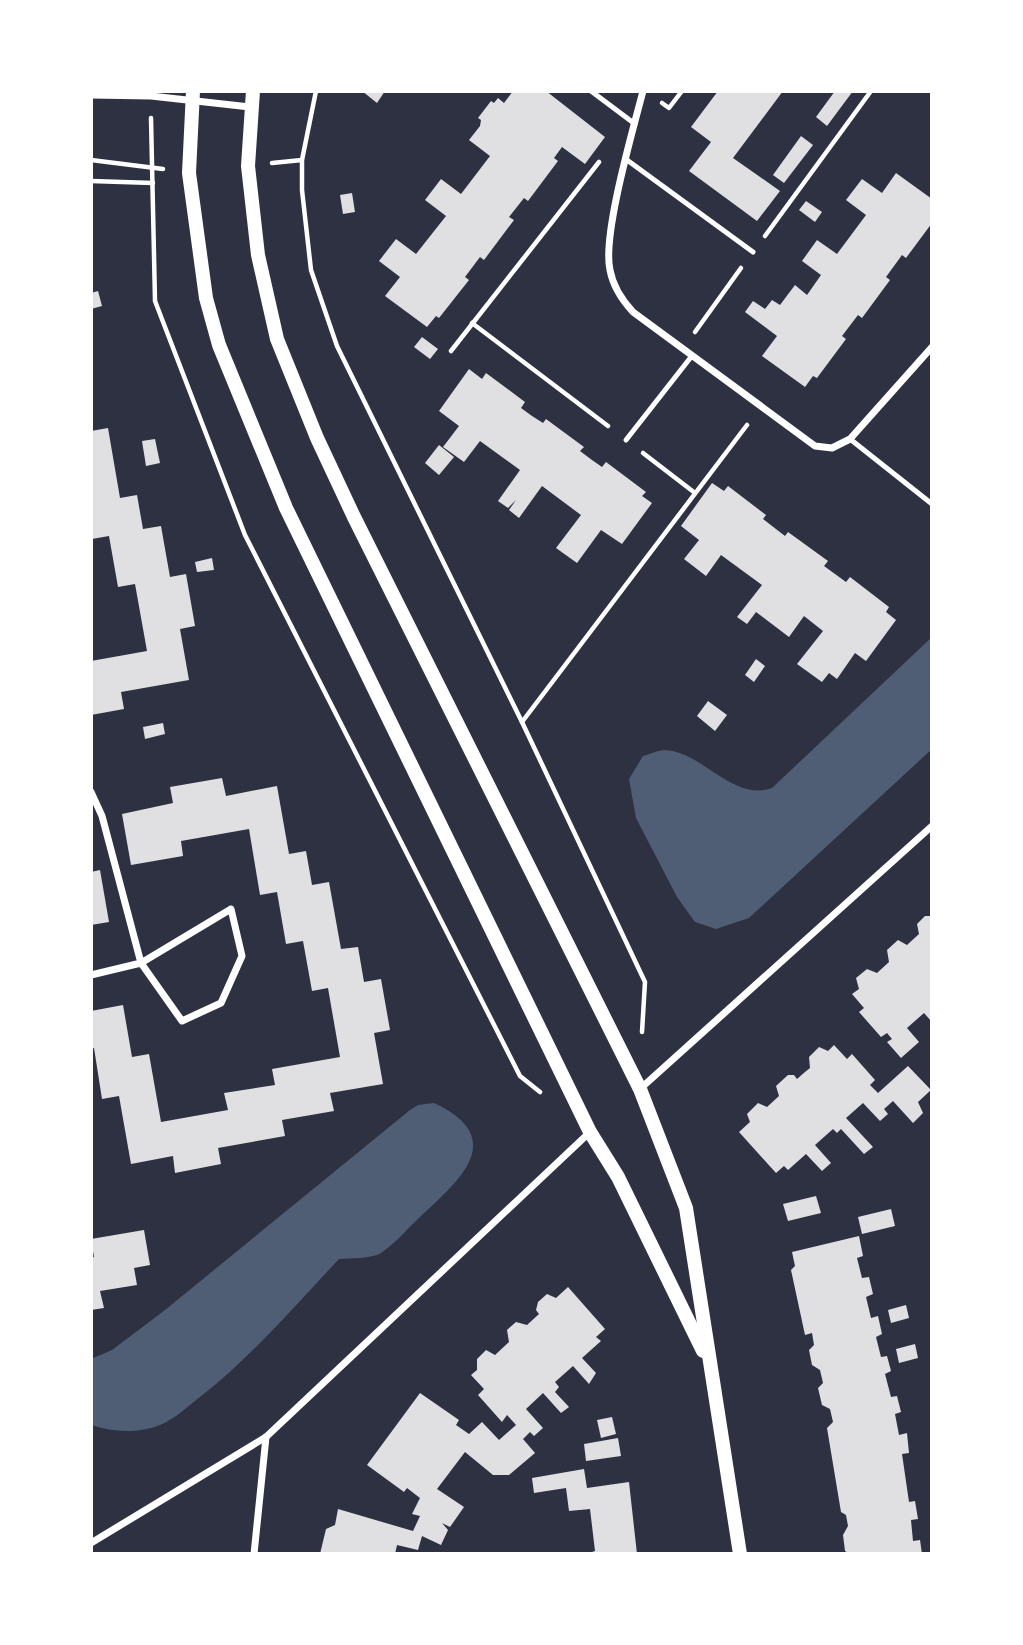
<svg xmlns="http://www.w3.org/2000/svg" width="1023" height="1645" font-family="Poppins,sans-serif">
	<rect width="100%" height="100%" fill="#2d3142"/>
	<!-- water -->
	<g fill="#4f5d75">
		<path d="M932,637V749L749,918L716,929L695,922L677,897L636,818L629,779L643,756C650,754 659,750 665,750C703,752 733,802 772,788Z"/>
		<path d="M434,1103C509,1138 460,1180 421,1216C408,1228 395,1244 381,1253C371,1259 350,1258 339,1259C294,1307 251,1357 200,1397C188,1406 175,1419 160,1425C138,1434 113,1432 91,1425V1359L112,1350L165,1310L410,1110L418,1105Z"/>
	</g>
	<!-- building -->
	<g fill="#e0e0e3">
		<polygon points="362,91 385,91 377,103"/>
		<polygon points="513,91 546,91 605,137 585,164 562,147 554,158 558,161 528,201 524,198 509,217 514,220 484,260 480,257 465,277 469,280 439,318 436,316 427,327 385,296 400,277 379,261 396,239 416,254 446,216 425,200 441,179 461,194 490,156 469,140 480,126 481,120 478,118 491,101 494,103 498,98 504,103"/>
		<polygon points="718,91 783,91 733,158 780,191 757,221 689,171 711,142 691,127"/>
		<polygon points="835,91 853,91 827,126 816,117"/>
		<polygon points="801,136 813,145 784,183 773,175"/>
		<polygon points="896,173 932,199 932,223 906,258 902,255 886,277 890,280 862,318 858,315 842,336 846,339 817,378 813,376 805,387 762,356 777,336 745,312 753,301 765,309 772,300 780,305 795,285 807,295 821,275 802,261 817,240 837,254 866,215 846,200 862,179 882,193"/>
		<polygon points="352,193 355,212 343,214 340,195"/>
		<polygon points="806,201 822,212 815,222 799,210"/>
		<polygon points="98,291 102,306 91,309 91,293"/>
		<polygon points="422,337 438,349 430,359 414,347"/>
		<polygon points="469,369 482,379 486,373 525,402 521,408 532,416 543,423 546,419 584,447 580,451 592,460 602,467 606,462 646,492 642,496 652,503 622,544 601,530 577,563 556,548 581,515 542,486 519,518 509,510 516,500 508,508 498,501 520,470 480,441 464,462 443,447 459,426 439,411"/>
		<polygon points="108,428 120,498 137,495 143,529 161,526 170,577 186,574 195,626 180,629 189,680 121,692 124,709 91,715 91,661 147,651 135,584 118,587 109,536 92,539 91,431"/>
		<polygon points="155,439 160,463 146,466 142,441"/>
		<polygon points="439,445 454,457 439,475 425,463"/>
		<polygon points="712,483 724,491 728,486 766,515 763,519 785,536 788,532 828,561 824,566 846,582 850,577 889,607 886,612 896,620 866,661 855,653 837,679 829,673 822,682 797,664 823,631 804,616 789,637 756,612 747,624 737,617 762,585 721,555 706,576 684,559 699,540 681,526"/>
		<polygon points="212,558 214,570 197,572 195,562"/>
		<polygon points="756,659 765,666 754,682 745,675"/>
		<polygon points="708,701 727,715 715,731 697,716"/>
		<polygon points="163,723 165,734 145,739 143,727"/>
		<polygon points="222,778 226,796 277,786 289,854 306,851 312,885 329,882 341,949 358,947 364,982 381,979 390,1030 374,1033 383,1084 330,1093 334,1111 282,1120 285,1136 218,1148 221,1164 175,1173 173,1156 131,1164 119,1096 102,1099 94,1048 91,1049 91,1011 123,1005 132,1057 149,1054 161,1122 228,1110 224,1093 275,1085 272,1069 340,1057 328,988 312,991 303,941 286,944 277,892 260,895 249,829 181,841 183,856 131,865 122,814 173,803 170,787"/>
		<polygon points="100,870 109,922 91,925 91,872"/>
		<polygon points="925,916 932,916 932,1022 924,1013 907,1028 919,1042 901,1058 887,1042 892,1039 887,1033 881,1037 859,1012 864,1008 852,994 859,989 856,978 867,969 877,973 889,962 887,950 898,940 907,945 919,934 917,924"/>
		<polygon points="834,1045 847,1059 852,1054 875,1080 870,1085 878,1093 908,1066 931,1090 918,1102 923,1113 913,1123 893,1101 884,1109 888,1114 880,1121 863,1103 846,1118 873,1147 864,1154 841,1129 837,1133 833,1129 815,1145 831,1163 822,1171 806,1154 788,1170 784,1166 776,1173 739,1132 750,1122 747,1114 758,1103 767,1107 779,1096 776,1086 788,1075 794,1075 797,1079 805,1072 810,1068 809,1057 819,1047 828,1051"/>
		<polygon points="816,1196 821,1213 788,1221 783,1204"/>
		<polygon points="891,1209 895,1226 862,1234 858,1217"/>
		<polygon points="144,1230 150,1265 134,1268 137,1285 100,1291 104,1308 91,1310 91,1258 94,1257 91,1239"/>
		<polygon points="859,1236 863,1256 857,1258 862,1278 869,1277 873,1294 866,1297 871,1318 878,1316 882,1334 876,1337 881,1357 887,1356 891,1371 885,1374 891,1397 897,1396 901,1412 895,1414 899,1435 907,1433 909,1453 902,1454 909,1502 915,1501 918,1519 911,1520 913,1541 920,1540 922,1554 850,1554 845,1551 843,1535 848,1526 846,1515 841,1512 827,1428 833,1422 830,1409 822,1405 818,1388 823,1383 820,1370 812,1365 809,1350 814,1345 812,1333 805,1335 791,1270 795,1266 792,1252"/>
		<polygon points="568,1287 605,1329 596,1337 601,1341 582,1358 596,1373 589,1384 573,1366 555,1382 559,1387 555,1392 569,1407 561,1413 543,1393 526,1409 543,1428 534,1436 530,1432 523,1439 535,1453 509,1475 493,1475 465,1452 437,1489 464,1507 450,1527 442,1523 448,1530 441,1545 422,1536 418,1550 397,1545 395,1554 320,1554 326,1529 335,1525 338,1509 413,1531 420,1516 412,1514 420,1498 407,1488 404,1492 367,1465 420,1393 459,1420 456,1425 469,1434 482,1422 499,1440 516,1425 507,1415 502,1422 478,1395 484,1389 471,1375 477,1370 477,1359 486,1350 495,1355 509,1342 507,1330 516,1322 527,1325 539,1314 536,1310 538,1302 547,1294 556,1298"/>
		<polygon points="906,1305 909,1318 891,1323 888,1310"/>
		<polygon points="915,1344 918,1358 899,1363 896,1349"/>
		<polygon points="612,1417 616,1434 601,1438 597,1420"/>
		<polygon points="618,1438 621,1456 586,1461 584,1444"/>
		<polygon points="584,1469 587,1488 629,1482 637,1554 586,1554 595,1551 590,1509 569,1511 566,1488 534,1493 532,1478"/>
	</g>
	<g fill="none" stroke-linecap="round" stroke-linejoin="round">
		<!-- path -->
		<g stroke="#fff" stroke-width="4.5">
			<polyline points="316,91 302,160 302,190 311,270 337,346 522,722 645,982 642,1032"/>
			<polyline points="662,103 669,108 682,91"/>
			<polyline points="151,118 155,301 245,535 520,1076 540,1092"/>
			<polyline points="91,160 163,169"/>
			<polyline points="272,163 302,160"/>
			<polyline points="91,181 153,183"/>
			<polyline points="765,236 871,91"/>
			<polyline points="472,323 608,426"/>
			<polyline points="695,332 741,268"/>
			<polyline points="451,351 599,162"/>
			<polyline points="643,453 695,493"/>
			<polyline points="522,722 747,425"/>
		</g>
		<!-- service -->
		<g stroke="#fff" stroke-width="5">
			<polyline points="591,91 635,124"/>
			<polyline points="627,160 753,252"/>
			<polyline points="850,439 932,504"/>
			<polyline points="626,440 691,357"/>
		</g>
		<!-- minor -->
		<g stroke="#fff" stroke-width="7">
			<path d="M643,91C633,130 602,236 610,270C613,287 622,300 633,312L815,446L832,448L850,439L932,347"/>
			<polyline points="91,95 151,96 250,107"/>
			<polyline points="91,792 102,816 141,963 182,1021 221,1003 242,956 231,909 141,963 91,975"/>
			<polyline points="640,1089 932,826"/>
			<polyline points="91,1543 266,1437 590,1132"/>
			<polyline points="254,1554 266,1437"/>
		</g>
		<!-- secondary -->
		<g stroke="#fff" stroke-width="14">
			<polyline points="193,91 189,173 206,298 219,345 286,508 590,1132 618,1177 703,1351"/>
			<polyline points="253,91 248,166 258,255 277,339 317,438 354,517 640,1089 686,1208 740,1554"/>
		</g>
	</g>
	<!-- border -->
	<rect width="1023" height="1645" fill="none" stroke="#ffffff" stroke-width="186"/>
</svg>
